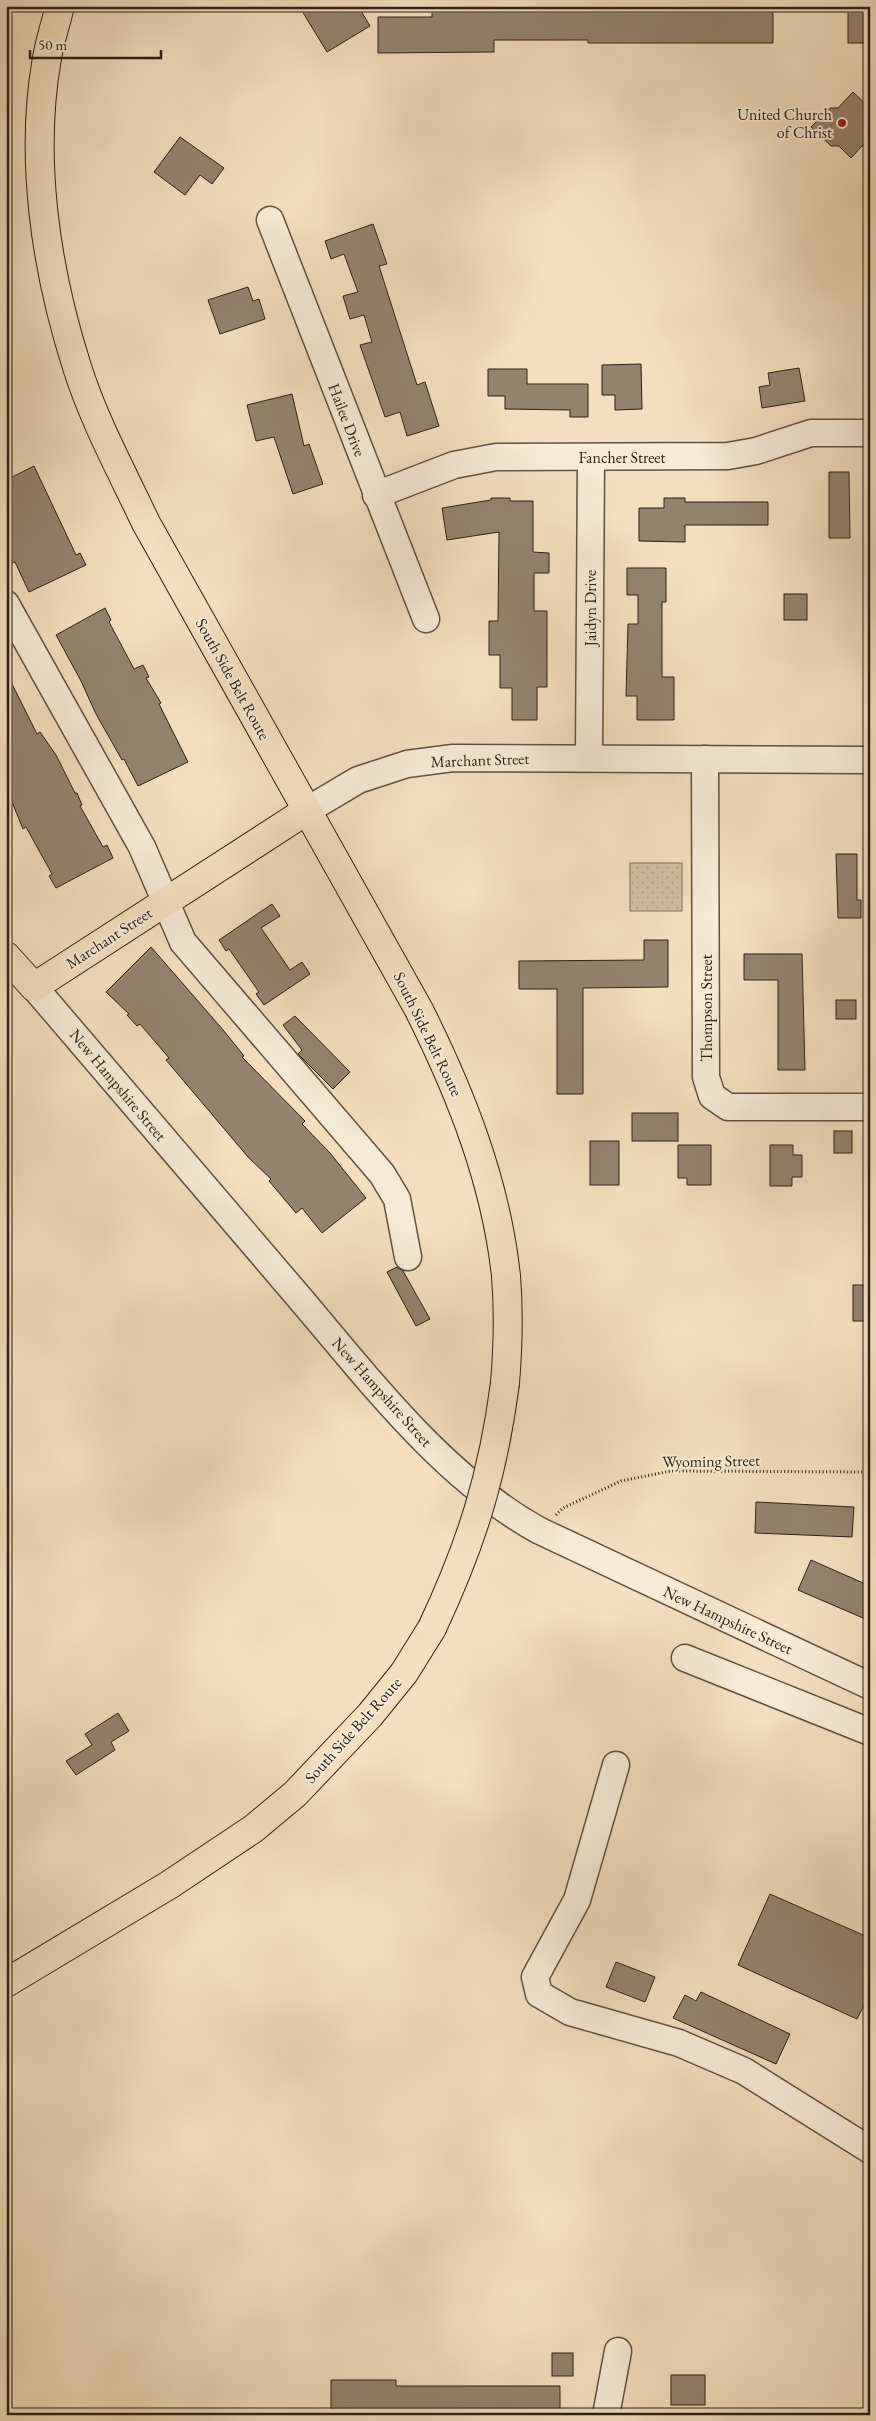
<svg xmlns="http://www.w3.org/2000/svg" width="876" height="2421" font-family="'EB Garamond',serif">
	<defs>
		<pattern id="park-dots" width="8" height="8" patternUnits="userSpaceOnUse" patternTransform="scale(1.25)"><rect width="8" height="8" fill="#d2bea0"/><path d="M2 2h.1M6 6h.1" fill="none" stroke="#b5a389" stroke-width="1.8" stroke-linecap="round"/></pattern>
	</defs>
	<rect width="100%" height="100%" fill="#f4debd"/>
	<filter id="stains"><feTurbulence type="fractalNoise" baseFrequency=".004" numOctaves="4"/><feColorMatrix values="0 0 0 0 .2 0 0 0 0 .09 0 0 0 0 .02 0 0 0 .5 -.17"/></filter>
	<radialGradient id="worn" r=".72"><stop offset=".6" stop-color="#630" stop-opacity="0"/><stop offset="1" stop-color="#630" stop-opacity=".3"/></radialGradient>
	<!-- park -->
	<rect fill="url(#park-dots)" stroke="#80705a" x="630" y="863" width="52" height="48"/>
	<!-- building -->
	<g fill="#95836c" stroke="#2e2114">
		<polygon points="299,6 358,6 370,26 327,52"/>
		<polygon points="463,6 574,6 574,9 679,6 679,10 773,10 773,43 588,43 588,40 494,40 494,52 378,53 378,17 432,17 432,11 463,11"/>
		<rect x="848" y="6" width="18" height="37"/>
		<polygon points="853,92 870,108 870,146 862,146 851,158 839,146 831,146 811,127 830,108 838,108"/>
		<polygon points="180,137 224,168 212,184 200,175 185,195 154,172"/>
		<polygon points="373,224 387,264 379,266 417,385 425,382 439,426 407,436 400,412 385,417 360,345 372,342 364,315 350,319 343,296 358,292 344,254 331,259 325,241"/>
		<polygon points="248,287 253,301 259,299 265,319 220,334 208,300"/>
		<polygon points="641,364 642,409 615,410 615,395 602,395 602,365"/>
		<polygon points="799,368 805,401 762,408 759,387 770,385 768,373"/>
		<polygon points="488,369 527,369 527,384 588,384 588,417 570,417 570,410 505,409 505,396 488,396"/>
		<polygon points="292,394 304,446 309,444 323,484 293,494 274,437 256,441 247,405"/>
		<polygon points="34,466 76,555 80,553 86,565 29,592 15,562 11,563 6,551 6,480"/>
		<polygon points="829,472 849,472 850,538 829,538"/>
		<polygon points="491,498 510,498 510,501 533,501 533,552 549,553 549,573 534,573 534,611 547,611 547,687 537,687 537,720 512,720 512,688 500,688 500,655 489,655 489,621 498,621 499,532 447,540 442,508 491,500"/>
		<polygon points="664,498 685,498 685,502 768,502 768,525 685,525 685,542 639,541 639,508 664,508"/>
		<polygon points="627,568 666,568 666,602 662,602 662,677 674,677 674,720 637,720 637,696 626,696 628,624 638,624 638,595 627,595"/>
		<rect x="784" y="594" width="23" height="26"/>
		<polygon points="105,608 111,620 109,622 134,669 143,665 149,677 146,678 161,703 159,704 188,762 138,786 124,759 122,760 96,714 81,681 56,635"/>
		<polygon points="6,672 37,734 40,732 56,755 75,793 77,793 82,805 80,806 103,847 107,845 113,858 56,888 49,876 52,874 26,827 23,829 12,802 6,805"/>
		<polygon points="836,854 857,854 857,900 861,900 861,918 838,918"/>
		<polygon points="272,904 280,916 261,928 290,970 302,962 310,974 264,1005 256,994 259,992 229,949 226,951 219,940"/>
		<polygon points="644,940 668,940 668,987 583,988 583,1094 557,1094 557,989 519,989 519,961 644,960"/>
		<polygon points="151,947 224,1031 244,1056 242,1057 305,1121 302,1124 330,1153 366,1198 322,1233 302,1208 296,1213 269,1181 271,1179 248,1157 166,1060 169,1058 140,1024 137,1026 127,1015 129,1014 106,992"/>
		<polygon points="744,954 802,954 805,1070 778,1070 778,980 744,980"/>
		<rect x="836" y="1000" width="20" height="19"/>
		<polygon points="295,1016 350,1072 333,1089 298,1054 302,1050 283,1025"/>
		<rect x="632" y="1113" width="46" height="28"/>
		<rect x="834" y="1131" width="18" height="22"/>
		<rect x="590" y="1141" width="29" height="44"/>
		<polygon points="678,1145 711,1145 711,1185 687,1185 687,1178 678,1178"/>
		<polygon points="770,1145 793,1145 793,1155 802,1155 802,1177 792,1177 792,1186 770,1186"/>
		<polygon points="397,1267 403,1271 430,1319 416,1326 387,1272"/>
		<rect x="853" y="1285" width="17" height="36"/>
		<polygon points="756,1502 854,1507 852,1537 755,1533"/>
		<polygon points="811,1560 870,1586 870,1621 798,1590"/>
		<polygon points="118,1713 129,1731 111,1742 115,1750 76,1775 66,1761 92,1745 85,1734"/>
		<polygon points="770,1894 870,1938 870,1993 857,2019 738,1965"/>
		<polygon points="616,1962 655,1977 645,2002 606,1987"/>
		<polygon points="701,1992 790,2034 776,2064 673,2018 685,1995 696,2001"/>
		<rect x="552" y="2353" width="21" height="23"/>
		<rect x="671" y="2375" width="34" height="30"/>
		<polygon points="331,2380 396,2380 396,2386 560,2386 560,2413 396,2413 396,2415 369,2415 369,2412 331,2412"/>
	</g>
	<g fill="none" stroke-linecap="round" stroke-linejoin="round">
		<defs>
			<g id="minor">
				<polyline points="270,220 426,619"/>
				<polyline points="376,495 454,465 496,457 728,456 756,451 811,433 870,433"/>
				<polyline points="6,604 142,847 183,942 382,1174 397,1199 408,1257"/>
				<polyline points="589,758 591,458"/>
				<polyline points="705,759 706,1077 712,1096 728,1107 870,1107"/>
				<polyline points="306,811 358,780 407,764 453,758 870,760"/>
				<path d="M34,987C120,1088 206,1189 292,1289C365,1374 441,1477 540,1531L870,1686"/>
				<polyline points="685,1658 870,1732"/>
				<polyline points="616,1765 577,1900 535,1977 539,1994 570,2012 679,2043 744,2071 870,2150"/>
				<polyline points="606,2415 618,2351"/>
			</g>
			<g id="major">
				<path d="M60,6C56,23 50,40 47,58C29,159 46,270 77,367C94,421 122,472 146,523L419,1010C461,1094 496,1182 506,1276C509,1312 508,1347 505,1383"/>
				<polyline points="6,956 34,987 306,811"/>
				<polyline points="6,1983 169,1885 253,1829 295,1794 370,1715 404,1673 432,1628"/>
			</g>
		</defs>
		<!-- minor casing -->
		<use href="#minor" stroke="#60503e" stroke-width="29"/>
		<!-- major casing -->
		<use href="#major" stroke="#2e2114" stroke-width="30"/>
		<!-- path -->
		<polyline stroke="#2e2114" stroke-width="3" stroke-dasharray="1 2.5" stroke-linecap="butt" points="556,1515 563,1508 621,1481 671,1471 870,1472"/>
		<!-- minor -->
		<use href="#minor" stroke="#f8ead4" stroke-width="26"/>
		<!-- major -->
		<use href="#major" stroke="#f4debd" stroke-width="28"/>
		<defs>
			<path id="major-bridge" d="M432,1628C472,1543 493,1475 505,1383"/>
		</defs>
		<!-- major-bridge casing -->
		<use href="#major-bridge" stroke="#2e2114" stroke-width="30" stroke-linecap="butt"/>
		<!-- major-bridge -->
		<use href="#major-bridge" stroke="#f4debd" stroke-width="28"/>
	</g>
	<!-- markers -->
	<circle fill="#8f2418" stroke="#f8ead4" stroke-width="2" cx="842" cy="123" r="5"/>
	<g text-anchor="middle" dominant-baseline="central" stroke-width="4" stroke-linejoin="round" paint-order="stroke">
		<!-- poi labels -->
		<g font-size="16" fill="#2e2114" stroke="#f8ead4" text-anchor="end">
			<text x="832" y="114">United Church<tspan x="832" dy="18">of Christ</tspan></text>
		</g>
		<!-- street labels -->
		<g font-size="16" fill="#2e2114" stroke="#f8ead4">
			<text transform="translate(347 420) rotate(69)">Hailee Drive</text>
			<text x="622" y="457">Fancher Street</text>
			<text transform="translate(590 608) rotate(-90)">Jaidyn Drive</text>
			<text transform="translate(233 679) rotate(61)">South Side Belt Route</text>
			<text transform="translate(480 760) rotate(-2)">Marchant Street</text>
			<text transform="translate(109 938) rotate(-33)">Marchant Street</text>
			<text transform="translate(706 1008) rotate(-90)">Thompson Street</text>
			<text transform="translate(428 1034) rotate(64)">South Side Belt Route</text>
			<text transform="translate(118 1085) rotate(50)">New Hampshire Street</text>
			<text transform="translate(382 1392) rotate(48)">New Hampshire Street</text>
			<text transform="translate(711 1461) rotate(-1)">Wyoming Street</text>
			<text transform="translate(728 1620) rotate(25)">New Hampshire Street</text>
			<text transform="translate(353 1730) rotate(-48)">South Side Belt Route</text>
		</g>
	</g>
	<!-- margin -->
	<rect width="876" height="2421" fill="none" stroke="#f4debd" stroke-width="25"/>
	<rect x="8" y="8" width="861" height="2406" fill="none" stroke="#2e2114" stroke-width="2.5"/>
	<rect x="12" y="12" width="851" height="2396" fill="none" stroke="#2e2114"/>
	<!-- scale -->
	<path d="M30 50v8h131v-8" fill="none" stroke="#2e2114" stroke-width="2.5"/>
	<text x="38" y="50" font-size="15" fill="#2e2114" stroke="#f8ead4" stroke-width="4" paint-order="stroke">50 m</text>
	<rect width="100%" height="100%" filter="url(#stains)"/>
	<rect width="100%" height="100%" fill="url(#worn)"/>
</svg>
